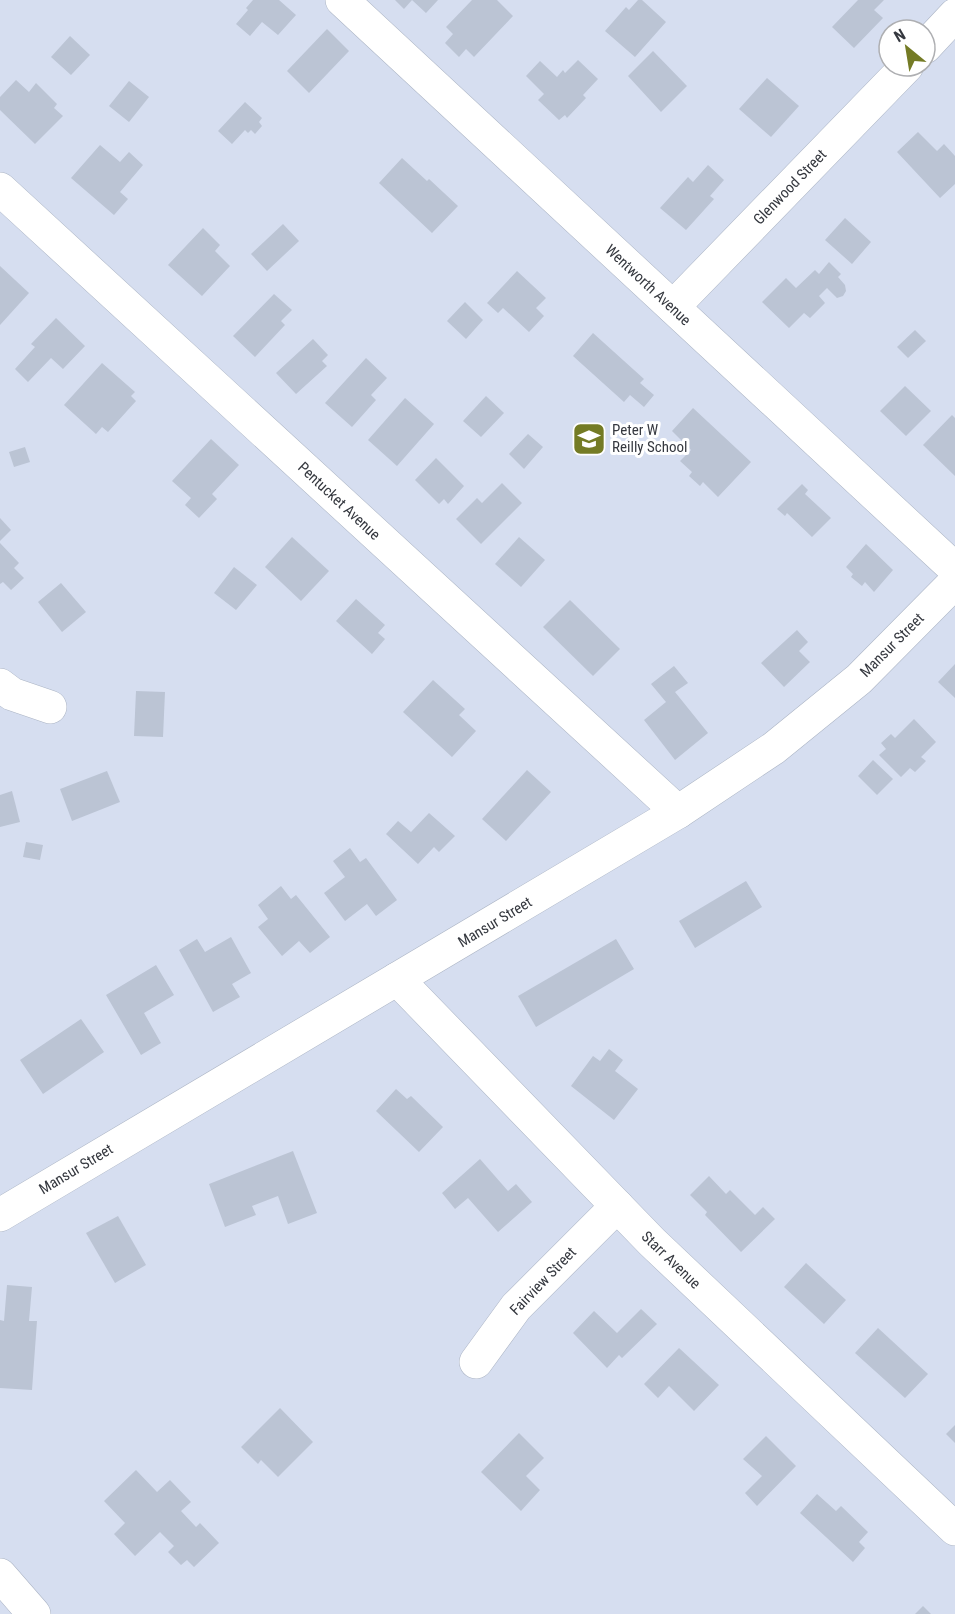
<svg xmlns="http://www.w3.org/2000/svg" width="955" height="1614" font-family="'Roboto Condensed',sans-serif">
	<rect width="100%" height="100%" fill="#d6def0"/>
	<!-- building -->
	<g fill="#bbc4d4">
		<polygon points="253,0 279,0 296,15 278,35 262,22 250,36 236,24 248,10 246,8"/>
		<polygon points="395,0 438,0 426,13 412,0 404,9"/>
		<polygon points="472,0 497,0 513,16 474,57 466,49 459,57 445,43 453,34 446,27"/>
		<polygon points="638,0 642,0 666,22 635,57 605,31 626,7 629,10"/>
		<polygon points="858,0 884,0 874,10 883,18 854,48 832,27"/>
		<polygon points="327,29 349,51 309,93 287,71"/>
		<polygon points="70,36 90,55 71,75 51,57"/>
		<polygon points="653,51 687,86 661,112 628,76"/>
		<polygon points="578,60 598,79 583,95 586,98 567,118 565,115 559,120 538,100 544,94 526,76 540,61 557,77 563,70 565,73"/>
		<polygon points="767,78 799,106 771,137 739,109"/>
		<polygon points="16,80 29,92 36,83 57,104 54,108 63,116 35,144 0,110 0,97"/>
		<polygon points="129,81 149,97 129,122 109,106"/>
		<polygon points="245,102 262,118 259,122 262,126 255,134 251,130 248,133 245,130 232,144 218,131"/>
		<polygon points="918,132 937,151 944,144 955,156 955,184 940,198 897,152"/>
		<polygon points="100,145 120,162 129,152 143,165 120,192 128,199 114,215 71,178"/>
		<polygon points="402,158 427,181 429,179 458,206 432,233 379,183"/>
		<polygon points="708,165 724,180 710,196 714,199 686,230 660,208 688,177 693,182"/>
		<polygon points="845,218 871,242 852,264 825,240"/>
		<polygon points="283,224 299,241 267,271 251,254"/>
		<polygon points="203,228 220,245 215,251 230,266 202,296 168,265"/>
		<polygon points="829,262 841,274 838,277 845,285 846,291 843,296 837,298 827,288 819,296 825,303 810,318 804,313 789,328 762,302 786,278 796,288 815,270 819,274"/>
		<polygon points="0,266 29,293 0,325"/>
		<polygon points="517,271 546,298 536,308 544,316 529,332 503,308 498,313 487,303"/>
		<polygon points="274,294 292,310 281,321 285,325 255,357 233,336"/>
		<polygon points="465,302 483,320 466,339 447,321"/>
		<polygon points="56,318 85,346 63,369 51,358 28,382 15,369 35,347 31,344"/>
		<polygon points="915,330 926,341 908,358 897,347"/>
		<polygon points="593,333 644,379 640,383 654,395 644,407 630,395 624,402 573,356"/>
		<polygon points="313,339 328,355 322,361 327,366 296,394 276,373"/>
		<polygon points="366,358 387,378 371,395 376,400 352,427 325,403"/>
		<polygon points="102,363 135,392 131,396 136,401 108,432 102,427 96,434 64,405"/>
		<polygon points="905,386 931,411 906,436 880,411"/>
		<polygon points="486,396 504,413 481,437 463,421"/>
		<polygon points="405,398 434,424 397,466 368,440"/>
		<polygon points="693,408 751,462 718,497 703,482 700,486 689,476 692,472 680,461 691,450 672,431"/>
		<polygon points="952,415 955,418 955,476 923,445"/>
		<polygon points="528,434 543,447 524,469 509,454"/>
		<polygon points="211,439 239,465 212,494 217,499 199,518 185,505 191,498 172,481"/>
		<polygon points="25,447 30,462 14,467 9,452"/>
		<polygon points="436,458 464,486 448,504 444,499 439,504 415,480"/>
		<polygon points="502,483 522,503 481,544 456,519 477,498 482,503"/>
		<polygon points="802,484 808,490 805,494 831,518 812,537 787,513 785,516 777,509"/>
		<polygon points="0,518 11,530 0,541"/>
		<polygon points="292,537 329,571 301,601 265,567"/>
		<polygon points="519,537 545,560 521,587 495,564"/>
		<polygon points="0,543 19,563 14,568 24,578 11,590 3,582 0,584"/>
		<polygon points="866,544 893,570 874,592 865,582 862,586 851,577 853,574 846,567"/>
		<polygon points="234,567 257,585 236,610 214,593"/>
		<polygon points="61,583 86,612 62,632 38,602"/>
		<polygon points="356,599 385,625 378,633 385,639 372,654 336,621"/>
		<polygon points="570,600 620,649 593,676 543,627"/>
		<polygon points="797,630 808,642 799,651 810,662 784,687 761,663"/>
		<polygon points="955,664 955,698 938,682"/>
		<polygon points="674,666 688,683 675,692 708,733 675,760 644,720 666,702 651,684"/>
		<polygon points="433,680 465,709 459,715 476,731 452,757 403,712"/>
		<polygon points="136,691 165,692 163,737 134,736"/>
		<polygon points="914,719 936,742 921,757 926,761 915,772 910,768 901,777 879,755 886,749 881,743 891,734 895,738"/>
		<polygon points="873,760 893,779 877,795 858,776"/>
		<polygon points="527,770 551,792 506,841 482,819"/>
		<polygon points="107,771 120,802 72,821 60,789"/>
		<polygon points="12,791 20,822 0,827 0,795"/>
		<polygon points="429,813 455,836 439,852 434,847 418,864 386,834 398,821 411,832"/>
		<polygon points="26,842 43,845 40,860 23,857"/>
		<polygon points="350,848 360,862 366,858 397,900 376,916 367,904 345,921 324,893 345,877 333,861"/>
		<polygon points="746,881 762,907 695,948 679,921"/>
		<polygon points="281,886 291,899 296,895 330,937 310,953 299,941 282,956 258,927 268,919 258,905"/>
		<polygon points="231,937 251,973 232,984 240,997 213,1012 179,950 197,939 205,952"/>
		<polygon points="616,939 634,969 536,1027 518,996"/>
		<polygon points="156,965 174,995 144,1013 161,1043 141,1055 106,995"/>
		<polygon points="81,1019 104,1052 43,1094 20,1060"/>
		<polygon points="609,1049 623,1060 615,1071 638,1089 614,1120 571,1086 593,1056 600,1061"/>
		<polygon points="396,1089 407,1099 411,1096 443,1127 419,1152 376,1111"/>
		<polygon points="293,1151 317,1213 288,1224 278,1196 252,1206 256,1215 225,1227 209,1184"/>
		<polygon points="480,1159 508,1191 516,1184 532,1202 498,1232 468,1198 455,1209 442,1193"/>
		<polygon points="709,1176 726,1194 730,1190 755,1215 763,1207 775,1219 741,1252 705,1215 707,1212 690,1195"/>
		<polygon points="118,1216 146,1265 115,1283 86,1233"/>
		<polygon points="806,1263 846,1300 824,1324 784,1287"/>
		<polygon points="7,1285 32,1287 29,1321 37,1321 32,1390 0,1388 0,1320 4,1321"/>
		<polygon points="641,1309 657,1324 622,1358 619,1355 607,1368 573,1333 594,1311 617,1333"/>
		<polygon points="878,1328 928,1374 905,1398 855,1353"/>
		<polygon points="679,1348 719,1385 694,1411 669,1386 658,1398 644,1384"/>
		<polygon points="280,1408 313,1442 278,1477 261,1460 258,1464 241,1447"/>
		<polygon points="955,1425 955,1443 946,1434"/>
		<polygon points="519,1433 544,1458 526,1476 540,1490 521,1511 481,1472"/>
		<polygon points="766,1436 796,1466 757,1506 745,1493 762,1476 743,1459"/>
		<polygon points="136,1470 157,1492 170,1480 191,1502 181,1511 196,1527 200,1523 219,1543 194,1567 187,1560 181,1565 168,1552 174,1546 160,1532 135,1556 114,1534 125,1523 104,1501"/>
		<polygon points="817,1494 836,1511 841,1506 868,1532 859,1542 865,1548 853,1562 800,1513"/>
		<polygon points="923,1606 931,1614 915,1614"/>
	</g>
	<g fill="none" stroke-linecap="round" stroke-linejoin="round">
		<defs>
			<g id="minor">
				<polyline points="342,0 955,569"/>
				<polyline points="925,47 955,15"/>
				<polyline points="0,189 678,812"/>
				<polyline points="673,307 907,66"/>
				<polyline points="0,685 12,694 50,707"/>
				<polyline points="397,979 652,1242 955,1529"/>
				<polyline points="0,1215 678,812 774,748 859,679 955,582"/>
				<polyline points="476,1362 516,1307 617,1206"/>
				<polyline points="0,1575 34,1614"/>
			</g>
		</defs>
		<!-- minor casing -->
		<use href="#minor" stroke="#acb5c5" stroke-width="34"/>
		<!-- minor -->
		<use href="#minor" stroke="#fff" stroke-width="33"/>
	</g>
	<!-- icons -->
	<defs>
		<symbol id="school-square" viewBox="-11 -11 22 22"><rect x="-9" y="-9" width="18" height="18" rx="4" fill="#747b25" stroke="#fff"/><path d="M0-5L7-2L0 1L-7-2ZM-4 1L0 2.5L4 1V4Q0 6-4 4Z" fill="#fff"/></symbol>
	</defs>
	<g fill-rule="evenodd">
		<use href="#school-square" x="570" y="420" width="38" height="38"/>
	</g>
	<g text-anchor="middle" dominant-baseline="central" stroke-width="6" stroke-linejoin="round" paint-order="stroke">
		<!-- street labels -->
		<g font-size="15" fill="#35383f" stroke="#fff">
			<text transform="translate(790 187) rotate(-46)">Glenwood Street</text>
			<text transform="translate(648 285) rotate(43)">Wentworth Avenue</text>
			<text transform="translate(339 501) rotate(43)">Pentucket Avenue</text>
			<text transform="translate(892 645) rotate(-45)">Mansur Street</text>
			<text transform="translate(495 922) rotate(-31)">Mansur Street</text>
			<text transform="translate(76 1169) rotate(-31)">Mansur Street</text>
			<text transform="translate(671 1260) rotate(44)">Starr Avenue</text>
			<text transform="translate(543 1281) rotate(-46)">Fairview Street</text>
		</g>
		<!-- poi labels -->
		<g font-size="15" fill="#35383f" stroke="#fff" text-anchor="start">
			<text x="612" y="430">Peter W<tspan x="612" dy="17">Reilly School</tspan></text>
		</g>
	</g>
	<!-- north arrow -->
	<g transform="translate(907 48) rotate(330)"><circle r="28" fill="#ffffff" stroke="#aeafb2" stroke-width="1.5"/>
	<path d="M0-4.5L10 22L0 15L-10 22Z" fill="#747b25"/>
	<text y="-9" font-size="16" font-weight="bold" text-anchor="middle" fill="#35383f">N</text>
	</g>
</svg>
